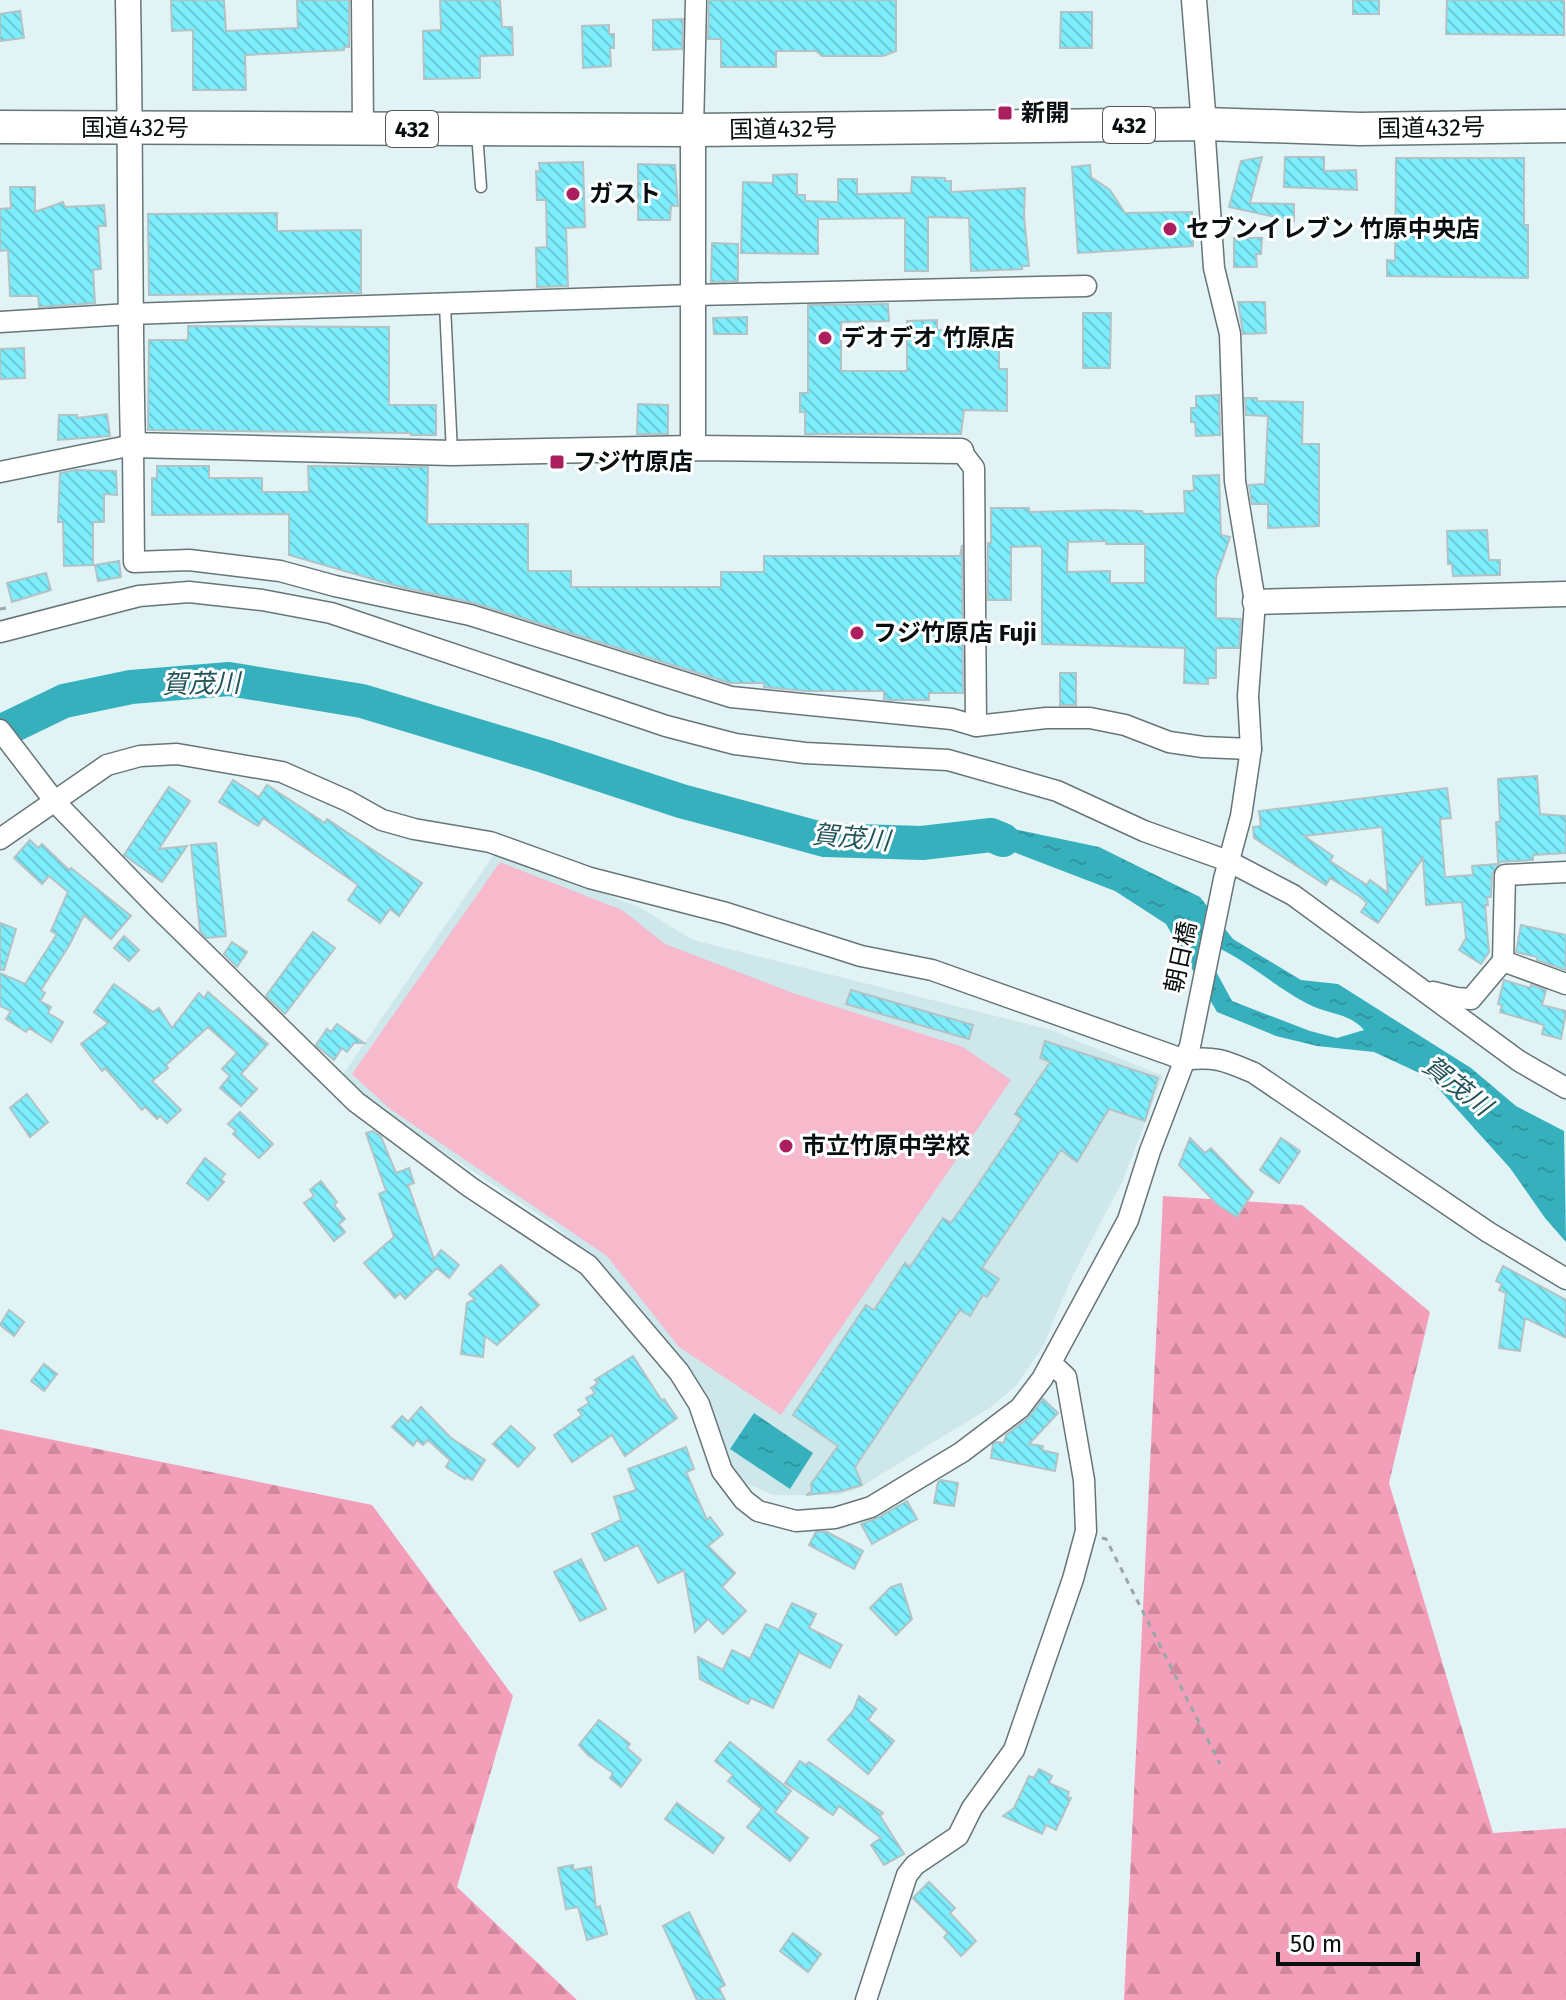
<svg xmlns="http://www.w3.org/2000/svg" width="1566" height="2000" font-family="'Fira Sans','Noto Sans JP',sans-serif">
	<defs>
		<pattern id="forest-firs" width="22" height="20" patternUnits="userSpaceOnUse" patternTransform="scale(2)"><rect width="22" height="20" fill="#f39fb9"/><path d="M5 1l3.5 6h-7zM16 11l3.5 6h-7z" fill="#cf889e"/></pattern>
		<pattern id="water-ripples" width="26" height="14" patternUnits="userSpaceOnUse" patternTransform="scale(2)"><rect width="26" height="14" fill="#37b0be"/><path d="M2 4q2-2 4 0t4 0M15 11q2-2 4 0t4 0" fill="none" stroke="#2f96a2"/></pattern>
		<pattern id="building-back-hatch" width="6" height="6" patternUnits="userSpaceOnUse" patternTransform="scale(2)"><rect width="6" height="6" fill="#7dedfc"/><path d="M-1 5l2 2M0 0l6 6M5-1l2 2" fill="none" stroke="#6bcad7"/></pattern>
	</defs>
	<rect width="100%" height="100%" fill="#e2f3f5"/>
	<!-- built -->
	<polygon fill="#cde7eb" points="495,853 639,907 693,940 1051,1030 1163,1076 1123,1180 1072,1277 1043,1346 1016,1386 991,1407 859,1488 837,1495 773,1495 737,1479 716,1442 706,1393 608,1271 551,1223 385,1113 342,1076"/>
	<!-- forest -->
	<g fill="url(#forest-firs)">
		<polygon points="1163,1196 1302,1205 1430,1312 1389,1483 1493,1833 1566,1828 1566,2000 1124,2000"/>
		<polygon points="0,1429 372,1505 513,1696 457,1887 577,2000 0,2000"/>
	</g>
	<!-- pitch -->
	<polygon fill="#f7bacc" points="500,862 622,910 665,944 796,994 963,1047 1011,1080 781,1415 679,1347 607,1256 390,1109 352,1074"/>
	<!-- water -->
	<g fill="url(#water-ripples)" fill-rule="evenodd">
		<path d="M990,824L1099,847L1200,897L1233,939L1301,980L1338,984L1471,1068L1516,1106L1564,1131L1566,1242L1545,1218L1510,1168L1428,1077L1374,1052L1317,1046L1276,1036L1217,1012L1166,924L1115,891L990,843L956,839ZM1199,940C1240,953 1271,985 1308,1004C1327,1014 1350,1013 1364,1030L1337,1038L1310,1031L1232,1001Z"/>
		<polygon points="754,1413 813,1453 790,1489 730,1449"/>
	</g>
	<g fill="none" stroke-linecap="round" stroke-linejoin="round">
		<!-- river -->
		<polyline stroke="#37b0be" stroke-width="34" points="0,732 64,701 131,687 229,679 362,701 544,756 681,801 825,840 922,843 991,835 1003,840"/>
	</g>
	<!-- building -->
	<g fill="url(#building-back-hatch)" stroke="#b2c3c5" stroke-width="2" fill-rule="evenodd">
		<polygon points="171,0 224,0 226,31 298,28 297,0 349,0 349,47 344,47 344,50 245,55 246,90 193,90 193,30 172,31"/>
		<polygon points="440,0 500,0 502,27 512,27 513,55 480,56 480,78 424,79 423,31 441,30"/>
		<polygon points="709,0 896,0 896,51 883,56 822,56 816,51 776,51 776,67 721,67 721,39 708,39"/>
		<rect x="1353" y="0" width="26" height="14"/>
		<polygon points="1447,0 1564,0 1564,35 1446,34"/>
		<polygon points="20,11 24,38 0,41 0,14"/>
		<polygon points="1061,12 1092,12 1092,48 1060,48"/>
		<polygon points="683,19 682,49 653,50 653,20"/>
		<polygon points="609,25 609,34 614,34 614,48 610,48 611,66 583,68 582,26"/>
		<polygon points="1262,157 1250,203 1294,204 1294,221 1229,207 1241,161"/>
		<polygon points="1285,157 1324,157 1324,171 1356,170 1357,190 1284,187"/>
		<polygon points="1396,158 1524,158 1524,225 1528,225 1528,278 1387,276 1387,260 1395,261"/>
		<polygon points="583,162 585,227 566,228 568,286 537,287 536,248 547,247 546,200 537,200 536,171 540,172 539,163"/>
		<polygon points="638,164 675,165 678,206 671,206 670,220 638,220"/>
		<polygon points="1090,165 1091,177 1110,190 1125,213 1192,212 1193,246 1078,253 1072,167"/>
		<polygon points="797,174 797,195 805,195 805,201 838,202 838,179 857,179 857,194 911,193 912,177 945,178 945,181 951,181 951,192 1025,188 1024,216 1029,266 1022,266 1022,269 971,271 969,218 928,217 928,271 905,271 905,218 818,219 818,254 741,253 743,182 773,183 773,175"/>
		<polygon points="10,187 35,187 35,212 63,202 65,207 104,205 106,226 98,226 101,269 93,270 95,303 39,307 38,296 10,296 8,250 0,251 0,209 11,208"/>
		<polygon points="277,213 277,231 361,230 361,293 149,295 148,214"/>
		<polygon points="1234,238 1262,238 1261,254 1256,254 1257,267 1234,267"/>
		<polygon points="712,243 738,244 738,281 711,282"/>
		<polygon points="1238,302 1265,302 1266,333 1243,334"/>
		<polygon points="888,304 889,321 841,322 841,371 907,371 907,321 937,320 937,330 999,330 999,369 1007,369 1007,411 964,410 961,434 805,434 805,412 800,412 800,393 808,393 808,305"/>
		<polygon points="1083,313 1111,313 1110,368 1083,368"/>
		<polygon points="747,317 747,334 714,334 713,318"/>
		<polygon points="188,326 389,327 389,405 436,405 436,435 411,435 411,433 148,430 149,340 188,340"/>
		<polygon points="24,348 25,378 0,379 0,349"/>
		<polygon points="1219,395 1220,435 1196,436 1195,422 1191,422 1191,408 1196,408 1196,396"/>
		<polygon points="1245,398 1257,398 1257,401 1303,402 1302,444 1319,444 1319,526 1268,528 1268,504 1252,504 1249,485 1265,484 1268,416 1246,415"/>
		<polygon points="638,404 668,405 668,434 637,434"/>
		<polygon points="107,414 110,436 58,440 59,415 77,415 77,418"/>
		<polygon points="157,466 209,466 209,478 262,478 262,492 309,492 308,466 428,467 427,524 528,524 528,571 571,571 571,587 721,587 721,572 764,572 764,556 960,556 962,545 963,693 929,693 929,700 890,700 884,699 884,691 806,691 764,687 764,683 730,683 474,603 397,586 289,555 289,514 152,515 152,478 157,478"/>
		<polygon points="76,470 116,471 117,495 104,494 104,522 93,522 93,565 64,566 63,522 58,522 60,473"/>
		<path d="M1219,475L1221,535L1230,537L1216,578V618L1241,619L1239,648H1216V678H1208V684L1184,683L1185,648L1042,644V548L1040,546L1011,547V600H988V543H991V508H1029V512L1106,510L1142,511L1143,514L1185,513L1184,491H1194L1193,476ZM1106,541V544H1145V583H1110V571L1067,572L1068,542Z"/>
		<polygon points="1487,530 1489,560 1500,560 1500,575 1453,576 1452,564 1448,564 1447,531"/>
		<polygon points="119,561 121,577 98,581 95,565"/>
		<polygon points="46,573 51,590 12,602 7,583"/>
		<rect x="1060" y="673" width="16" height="32"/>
		<polygon points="1537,776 1540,814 1566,816 1566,853 1533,855 1533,860 1498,862 1496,822 1500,822 1498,779"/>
		<polygon points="233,780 259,797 267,785 325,823 327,819 422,883 399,916 390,909 380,923 348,900 358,885 263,818 258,826 219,802"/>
		<polygon points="169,787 190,801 159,849 187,846 162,882 124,855"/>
		<path d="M1447,788L1451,818L1440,819L1445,877L1473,875L1472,866L1499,864L1492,874L1491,897H1487L1488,905H1485L1489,952L1481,964L1459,950L1466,938L1462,902L1426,905L1423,858L1378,923L1361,912L1367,903L1359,896L1330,878L1326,885L1254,838L1253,827L1261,826L1259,811ZM1382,827L1388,893L1370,880L1367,885L1330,861L1333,856L1304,836Z"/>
		<polygon points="30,840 38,848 42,844 69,870 71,868 131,916 111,939 84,915 70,944 41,990 45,993 40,1001 51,1007 48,1013 63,1022 51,1042 29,1028 26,1032 6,1019 11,1011 0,1006 0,973 25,984 57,934 51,931 68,892 49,876 42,884 14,858"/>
		<polygon points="216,843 226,936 207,938 200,931 191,845"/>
		<polygon points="0,923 16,929 4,970 0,970"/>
		<polygon points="1521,925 1566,935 1566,970 1537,960 1537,957 1516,952"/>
		<polygon points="313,932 335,948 285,1014 266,996"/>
		<polygon points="124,936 139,950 129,961 114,948"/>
		<polygon points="232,942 247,952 237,967 224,954"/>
		<polygon points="1504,980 1530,988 1531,985 1546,990 1542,1005 1566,1011 1561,1039 1542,1034 1544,1025 1500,1012 1502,1005 1498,1004"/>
		<polygon points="114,984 153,1012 159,1008 172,1028 199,993 204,998 208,992 268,1044 241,1074 257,1089 241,1106 220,1088 230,1076 222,1069 237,1053 208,1027 166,1065 168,1068 152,1081 181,1110 167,1123 160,1116 157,1119 145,1107 142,1110 105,1068 102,1071 81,1044 108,1023 94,1012"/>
		<polygon points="851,990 973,1025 969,1039 846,1004"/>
		<polygon points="337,1024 364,1043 354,1043 347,1052 342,1048 334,1060 316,1045 327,1029 331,1032"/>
		<polygon points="1045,1041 1158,1078 1145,1121 1109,1109 1077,1162 1061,1150 982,1268 999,1279 987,1297 983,1295 970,1316 960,1310 855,1467 862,1485 841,1491 806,1495 812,1491 811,1484 838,1446 793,1415 866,1305 874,1310 905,1263 910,1267 943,1218 951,1223 977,1186 1022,1119 1015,1114 1050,1062 1040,1058"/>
		<polygon points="27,1094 48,1122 30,1137 10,1108"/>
		<polygon points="240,1112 273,1144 259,1158 233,1134 236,1131 228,1124"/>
		<polygon points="373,1131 381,1137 396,1173 409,1168 414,1183 408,1185 434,1259 441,1250 459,1265 449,1278 437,1268 405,1299 400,1293 395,1298 364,1263 394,1237 379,1194 386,1191 366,1133"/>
		<polygon points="1190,1138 1205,1153 1211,1148 1253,1192 1237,1217 1218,1205 1179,1165"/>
		<polygon points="1281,1138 1300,1151 1279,1183 1260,1170"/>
		<polygon points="205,1158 225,1174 221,1179 224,1182 208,1200 187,1183"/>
		<polygon points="321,1181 337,1202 334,1205 345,1219 339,1224 345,1232 334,1241 304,1203 314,1196 310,1190"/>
		<polygon points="501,1265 539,1305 497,1345 485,1336 483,1357 461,1354 467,1303 475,1299 469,1294"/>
		<polygon points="1503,1266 1566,1300 1566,1338 1525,1318 1520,1351 1499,1348 1506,1293 1499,1290 1502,1284 1496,1281"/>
		<polygon points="9,1310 24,1322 14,1336 0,1325"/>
		<polygon points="633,1356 662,1401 664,1399 677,1418 625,1456 612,1435 572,1462 554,1435 582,1415 578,1410 589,1403 586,1398 595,1393 591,1388 598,1383 595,1380"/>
		<polygon points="44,1364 57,1374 44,1391 31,1381"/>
		<polygon points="1043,1399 1058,1413 1029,1444 1043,1446 1042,1450 1058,1454 1055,1471 991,1458 993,1444 997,1442 1004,1443 1006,1435 1028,1418"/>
		<polygon points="421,1407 451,1438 485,1460 472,1480 466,1477 465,1479 446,1467 450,1460 428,1440 423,1445 417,1440 413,1446 392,1427 402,1416 408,1422"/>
		<polygon points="511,1426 535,1448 518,1467 493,1444"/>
		<polygon points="686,1447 694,1469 686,1472 707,1520 710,1517 723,1534 708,1546 735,1573 722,1587 746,1611 723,1634 708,1619 695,1632 684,1570 658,1583 638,1545 605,1561 592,1534 621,1520 614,1497 636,1490 628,1469"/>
		<polygon points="941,1480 958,1483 954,1506 934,1503 938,1482"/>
		<polygon points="907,1501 917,1519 872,1544 861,1524 877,1518"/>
		<polygon points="816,1532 827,1532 863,1551 854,1569 809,1545"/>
		<polygon points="581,1559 606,1609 580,1621 554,1572"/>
		<polygon points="901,1584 912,1619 896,1635 870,1608 891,1587"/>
		<polygon points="792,1603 816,1614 809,1628 842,1645 830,1668 799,1652 773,1708 751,1698 748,1704 700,1679 698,1657 723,1670 732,1650 750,1659 766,1624 779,1630"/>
		<polygon points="859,1696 876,1709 868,1720 894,1741 868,1774 828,1740 853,1711"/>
		<polygon points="599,1720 630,1744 627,1748 641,1760 621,1787 610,1778 613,1773 588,1755 579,1745"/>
		<polygon points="730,1742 791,1791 775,1812 808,1838 790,1861 747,1827 762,1809 728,1781 733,1775 715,1761"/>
		<polygon points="800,1761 806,1765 809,1762 883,1813 880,1816 904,1854 884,1865 871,1845 881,1838 839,1806 833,1815 785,1783"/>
		<polygon points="1039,1769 1052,1776 1049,1783 1069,1792 1067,1797 1071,1798 1056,1830 1046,1825 1042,1834 1003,1816 1014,1808 1029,1776 1034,1778"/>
		<polygon points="677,1803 724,1838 713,1853 665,1819"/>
		<polygon points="573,1865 573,1870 591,1867 596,1908 600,1906 607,1934 587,1940 578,1907 566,1909 558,1868"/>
		<polygon points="929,1882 955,1908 950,1913 976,1941 961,1956 944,1937 948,1933 913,1898"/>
		<polygon points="689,1912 725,1985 719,1988 725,2000 697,2000 663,1926"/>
		<polygon points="793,1933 821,1954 808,1972 780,1951"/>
	</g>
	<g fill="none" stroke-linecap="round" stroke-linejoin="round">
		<defs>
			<g id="service">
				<polyline points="477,133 481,187"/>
				<polyline points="445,305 452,453"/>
			</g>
			<g id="minor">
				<polyline points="362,0 363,129"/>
				<polyline points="693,130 696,0"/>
				<polyline points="0,322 129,314 693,295 1086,286"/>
				<polyline points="961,451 974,468 976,726"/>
				<polyline points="0,472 133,445 134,562 189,560 280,571 335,586 470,615 731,697 952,719 976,726 1046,718 1090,718 1125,725 1169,742 1203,747 1251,749"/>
				<polyline points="0,632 139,596 189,592 262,600 331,613 666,726 735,744 805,753 948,760 1057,791 1144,831 1228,861 1293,895 1519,1061 1566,1088"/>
				<polyline points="0,730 56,803 155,905 356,1102 470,1187 588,1265 679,1372 699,1404 722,1471 744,1500 758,1511 796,1521 835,1518 871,1507 962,1452 1020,1408 1042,1379 1128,1220 1150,1151 1190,1046 1224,879 1241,816 1251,749 1248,696 1255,602 1235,481 1230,334 1214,268 1204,124"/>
				<path d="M0,839L107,765L140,756L177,754L282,772L348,801L382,820L414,829L490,842L590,878L726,913L861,956L932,970L1185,1060C1214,1055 1228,1062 1254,1073L1488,1232L1566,1279"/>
				<polyline points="1503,961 1505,875 1566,872"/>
				<polyline points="1433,992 1456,998 1471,999 1503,961 1566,984"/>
				<polyline points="866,2000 907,1875 915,1865 958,1836 972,1808 1014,1750 1073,1579 1086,1531 1084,1480 1066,1377 1051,1363"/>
			</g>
			<g id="tertiary">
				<path d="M128,0C131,148 129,296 133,445L452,453L693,448L961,451"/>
				<polyline points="1194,0 1204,124"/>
				<polyline points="693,448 693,130"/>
				<polyline points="1255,602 1566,594"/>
			</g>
			<polyline id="trunk" points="0,127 693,130 1204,124 1360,129 1566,126"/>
		</defs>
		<!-- service casing -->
		<use href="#service" stroke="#667577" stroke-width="13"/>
		<!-- minor casing -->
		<use href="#minor" stroke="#667577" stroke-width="23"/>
		<!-- tertiary casing -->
		<use href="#tertiary" stroke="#667577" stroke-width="27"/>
		<!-- trunk casing -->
		<use href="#trunk" stroke="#667577" stroke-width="35"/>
		<!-- path -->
		<g stroke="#99a7a8" stroke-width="3" stroke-dasharray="6 6" stroke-linecap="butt">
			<polyline points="0,609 12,607"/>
			<polyline points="1102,1538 1106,1539 1220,1764"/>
		</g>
		<!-- service -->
		<use href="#service" stroke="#fff" stroke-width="10"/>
		<!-- minor -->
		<use href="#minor" stroke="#fff" stroke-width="20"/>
		<!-- tertiary -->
		<use href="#tertiary" stroke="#fff" stroke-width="24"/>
		<!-- trunk -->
		<use href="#trunk" stroke="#fff" stroke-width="32"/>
	</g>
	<!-- markers -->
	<g fill="#ab1f5f" stroke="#fff" stroke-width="3">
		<rect x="997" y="105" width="16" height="16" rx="4"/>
		<circle cx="573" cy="194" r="8"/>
		<circle cx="1170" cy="229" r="8"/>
		<circle cx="825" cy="338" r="8"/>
		<rect x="549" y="454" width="16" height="16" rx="4"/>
		<circle cx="857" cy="633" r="8"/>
		<circle cx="786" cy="1146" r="8"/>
	</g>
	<g text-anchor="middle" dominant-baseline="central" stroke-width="6" stroke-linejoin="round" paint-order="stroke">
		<!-- shield labels -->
		<g fill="#fff" stroke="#535758" stroke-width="2">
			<rect x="1103" y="107" width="52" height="36" rx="6"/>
			<rect x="386" y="111" width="52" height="36" rx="6"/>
		</g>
		<g font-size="22" font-weight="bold" fill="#090f10">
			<text x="1129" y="125">432</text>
			<text x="412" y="129">432</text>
		</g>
		<!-- poi labels -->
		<g font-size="24" font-weight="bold" fill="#090f10" stroke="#fff" text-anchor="start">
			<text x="1021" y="113">新開</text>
			<text x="589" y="194">ガスト</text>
			<text x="1186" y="229">セブンイレブン 竹原中央店</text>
			<text x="841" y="338">デオデオ 竹原店</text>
			<text x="573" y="462">フジ竹原店</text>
			<text x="873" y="633">フジ竹原店 Fuji</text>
			<text x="802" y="1146">市立竹原中学校</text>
		</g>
		<!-- street labels -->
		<g font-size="24" fill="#090f10" stroke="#fff">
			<text x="135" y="128">国道432号</text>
			<text transform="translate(1431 128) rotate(-1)">国道432号</text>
			<text transform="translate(783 129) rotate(-1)">国道432号</text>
			<text transform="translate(1181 957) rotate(-78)">朝日橋</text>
		</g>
		<!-- water labels -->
		<g font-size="26" font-style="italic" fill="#23545b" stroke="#fff">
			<text transform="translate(201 684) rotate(-1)">賀茂川</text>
			<text transform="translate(851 838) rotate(5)">賀茂川</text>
			<text transform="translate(1457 1086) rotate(38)">賀茂川</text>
		</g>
	</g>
	<!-- scale -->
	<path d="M1278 1952v12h140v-12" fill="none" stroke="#090f10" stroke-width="4"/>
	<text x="1290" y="1952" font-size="24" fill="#090f10" stroke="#ffffff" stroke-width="6" paint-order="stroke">50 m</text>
</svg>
